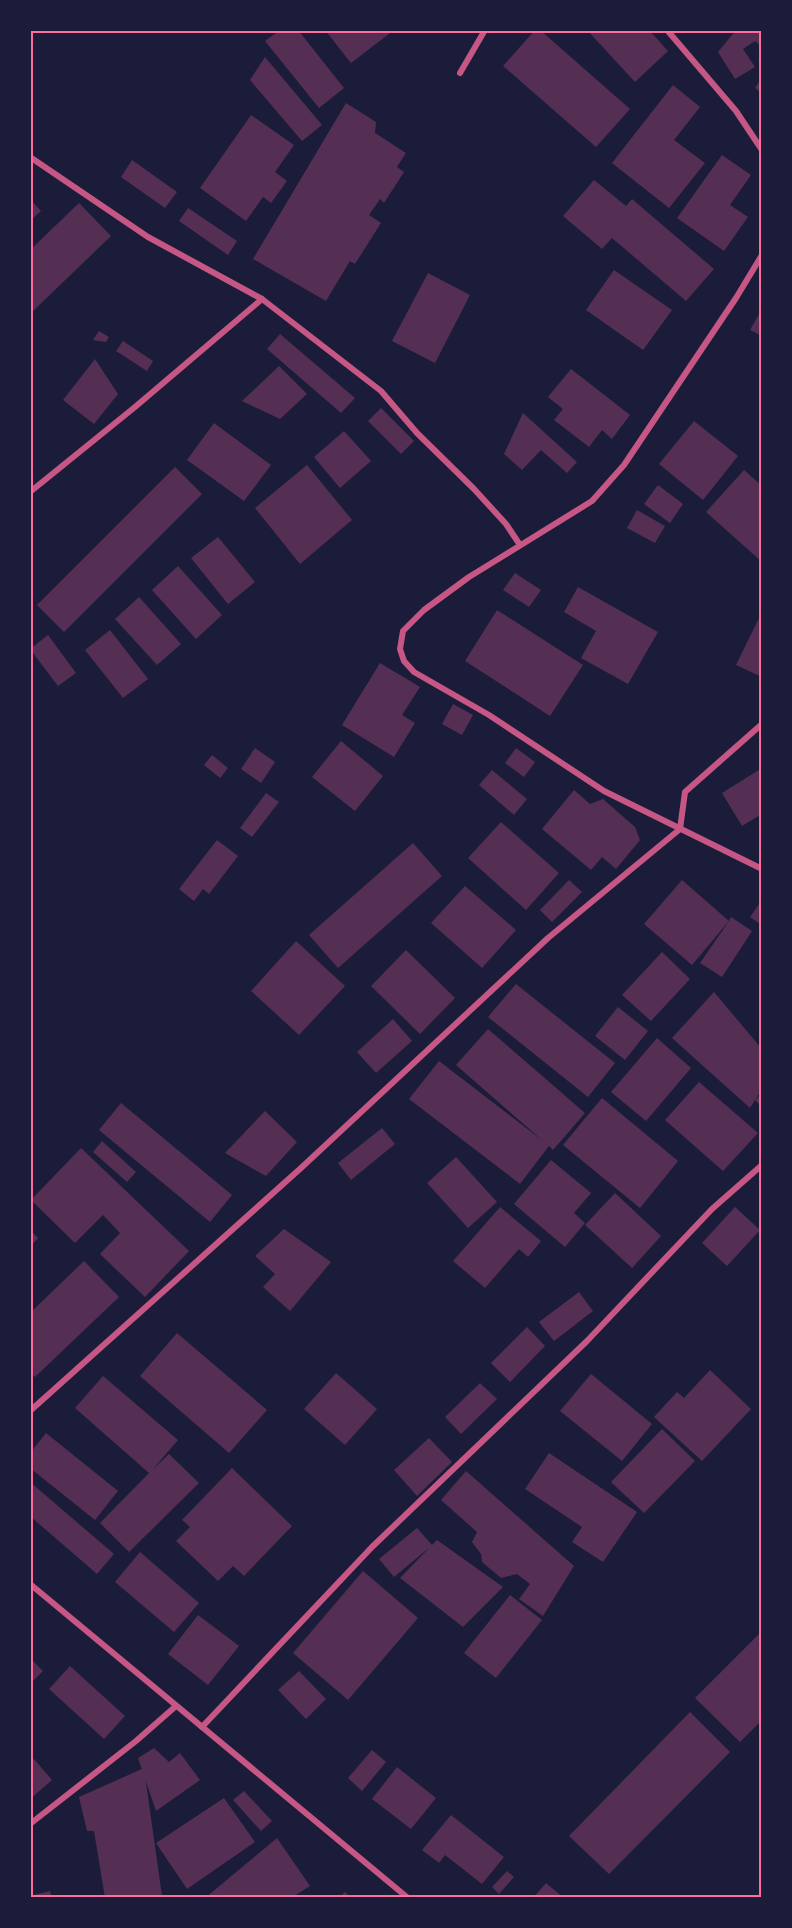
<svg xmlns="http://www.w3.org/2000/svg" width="792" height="1928" font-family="Helvetica,sans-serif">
	<rect width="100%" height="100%" fill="#1b1b3a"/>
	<!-- building -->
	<g fill="#542f53">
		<polygon points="280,30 298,30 344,88 319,108 265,41"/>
		<polygon points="325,30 394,30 351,63"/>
		<polygon points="535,30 540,30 630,109 596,147 503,66"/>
		<polygon points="587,30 649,30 668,51 635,82"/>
		<polygon points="736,30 762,30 762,47 755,41 743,49 755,67 735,79 718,52"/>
		<polygon points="265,57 322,125 302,141 250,80"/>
		<polygon points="762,78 762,93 755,88"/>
		<polygon points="673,85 700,107 674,140 705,163 669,208 612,163"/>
		<polygon points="346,103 376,122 375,133 406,153 397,167 404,172 384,203 380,199 369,215 381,223 355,264 350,261 326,301 253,259"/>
		<polygon points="251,115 294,145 275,172 287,181 271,203 263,197 246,221 200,188"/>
		<polygon points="722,155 751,175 730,205 748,217 724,251 677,218"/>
		<polygon points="132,160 177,192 165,208 121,177"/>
		<polygon points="594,180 626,206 632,199 714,269 686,301 612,238 602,249 563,216"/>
		<polygon points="30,199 41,211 30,221"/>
		<polygon points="79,203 111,236 30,314 30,250"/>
		<polygon points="188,208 237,241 228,255 179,221"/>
		<polygon points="614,270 672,310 643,350 586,310"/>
		<polygon points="428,273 470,295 435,363 392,341"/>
		<polygon points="762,309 762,336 750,330"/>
		<polygon points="99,331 109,337 106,342 93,340"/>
		<polygon points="280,334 355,398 341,413 267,349"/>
		<polygon points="123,341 153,361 147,371 116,351"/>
		<polygon points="95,359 118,394 94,424 63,400"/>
		<polygon points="279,366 307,394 280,419 242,401"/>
		<polygon points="571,369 630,415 612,439 602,430 589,447 554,420 563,409 548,397"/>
		<polygon points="381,408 414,441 401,454 368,421"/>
		<polygon points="523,413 577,462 567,473 541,450 522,470 504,454"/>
		<polygon points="694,421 738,456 703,500 659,464"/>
		<polygon points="214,423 271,465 244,501 187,460"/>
		<polygon points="344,431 371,461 340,488 314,457"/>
		<polygon points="307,465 352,520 300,564 255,508"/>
		<polygon points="175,467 202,494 64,632 37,605"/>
		<polygon points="744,470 762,486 762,562 706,512"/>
		<polygon points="658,485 683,504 670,523 644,504"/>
		<polygon points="637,510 665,526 655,543 627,528"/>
		<polygon points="218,537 255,582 228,604 191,558"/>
		<polygon points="178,566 222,615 196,639 152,590"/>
		<polygon points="515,573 541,590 529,607 503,590"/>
		<polygon points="578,587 658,632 628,684 581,658 596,631 564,612"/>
		<polygon points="139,597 181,644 157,665 115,619"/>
		<polygon points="497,610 583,665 550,716 465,661"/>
		<polygon points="759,618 762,619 762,677 736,665"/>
		<polygon points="110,630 148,679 123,698 85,650"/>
		<polygon points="48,635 76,673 58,686 30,649"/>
		<polygon points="380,663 420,687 402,715 415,723 394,757 342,725"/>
		<polygon points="453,704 473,715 462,735 442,724"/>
		<polygon points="341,741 383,776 355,811 312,777"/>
		<polygon points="255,748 275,762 261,783 241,769"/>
		<polygon points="516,748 535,762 524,777 505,763"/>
		<polygon points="212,755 228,768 220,778 204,765"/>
		<polygon points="762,768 762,814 742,826 722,793"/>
		<polygon points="492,770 527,799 514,815 479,785"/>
		<polygon points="574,790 590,804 603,799 635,827 640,840 616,869 602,857 591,870 542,829"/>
		<polygon points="266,793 279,802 252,837 240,828"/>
		<polygon points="501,822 559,873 526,910 468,858"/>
		<polygon points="217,840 238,856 209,894 203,889 194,901 179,889"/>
		<polygon points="413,843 442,876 338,968 309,935"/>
		<polygon points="569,880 582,892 552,922 540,910"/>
		<polygon points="682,880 729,921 731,917 752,931 722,977 700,963 729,921 692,965 644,924"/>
		<polygon points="465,886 516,930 482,968 431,923"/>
		<polygon points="762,900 762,925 750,917"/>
		<polygon points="296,941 345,986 299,1035 251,991"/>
		<polygon points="406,950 455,998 420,1034 371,986"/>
		<polygon points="662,952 690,979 651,1021 622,995"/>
		<polygon points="516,984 615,1063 588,1097 488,1017"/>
		<polygon points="714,992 762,1049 762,1089 750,1108 672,1038"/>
		<polygon points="618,1007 648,1031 625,1060 595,1036"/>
		<polygon points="393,1019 412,1041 376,1073 357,1052"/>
		<polygon points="488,1029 585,1113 553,1150 549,1146 520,1184 409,1099 439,1061 543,1141 456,1065"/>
		<polygon points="657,1038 691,1068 646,1121 611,1092"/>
		<polygon points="699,1082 758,1133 723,1171 665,1120"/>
		<polygon points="762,1093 762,1107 755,1100"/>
		<polygon points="602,1098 678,1161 640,1208 563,1145"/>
		<polygon points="121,1103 232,1195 210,1222 99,1130"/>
		<polygon points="265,1111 297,1142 266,1176 225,1153"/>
		<polygon points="382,1128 395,1144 351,1180 338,1163"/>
		<polygon points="102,1141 136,1172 127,1182 93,1152"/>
		<polygon points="81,1148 189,1251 145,1297 100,1254 120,1233 103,1215 75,1243 31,1200"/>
		<polygon points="456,1157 497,1202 468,1228 427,1183"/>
		<polygon points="551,1160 591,1193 574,1213 585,1223 565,1247 514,1204"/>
		<polygon points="615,1193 661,1236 632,1268 585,1225"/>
		<polygon points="500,1207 541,1241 528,1257 519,1249 485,1288 453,1261"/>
		<polygon points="735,1207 760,1230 727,1266 702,1243"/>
		<polygon points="284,1229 331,1262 290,1311 263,1287 275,1274 255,1256"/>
		<polygon points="30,1230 38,1238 30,1247"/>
		<polygon points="84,1261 119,1297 35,1377 30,1372 30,1313"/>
		<polygon points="579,1292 593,1311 554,1341 539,1322"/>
		<polygon points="527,1327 545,1346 510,1382 491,1363"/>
		<polygon points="177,1333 267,1410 229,1453 140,1376"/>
		<polygon points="710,1370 751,1409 702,1461 654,1417 677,1392 684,1398"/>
		<polygon points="336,1373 377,1409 345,1445 304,1409"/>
		<polygon points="591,1374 652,1424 622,1461 560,1411"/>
		<polygon points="103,1376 178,1440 153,1469 169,1454 199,1483 129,1552 100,1523 149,1473 75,1408"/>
		<polygon points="480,1383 497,1399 461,1434 445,1417"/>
		<polygon points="662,1429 695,1461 644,1513 611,1482"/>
		<polygon points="46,1433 118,1491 95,1520 30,1468 30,1453"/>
		<polygon points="429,1438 452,1462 417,1496 394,1470"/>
		<polygon points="549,1453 637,1512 603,1562 572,1542 582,1527 525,1489"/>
		<polygon points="232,1468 292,1526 244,1576 233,1566 218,1581 176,1541 190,1527 182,1520"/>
		<polygon points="466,1471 574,1566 543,1616 519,1599 530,1584 517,1574 501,1578 482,1562 481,1554 472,1542 477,1532 441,1500"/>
		<polygon points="30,1482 114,1554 97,1574 30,1516"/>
		<polygon points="417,1528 432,1545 437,1540 503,1587 463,1627 400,1578 430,1547 394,1577 379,1559"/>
		<polygon points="140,1552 199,1603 174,1632 115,1582"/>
		<polygon points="363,1571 418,1618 348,1700 293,1653"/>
		<polygon points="510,1595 542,1620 496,1678 464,1653"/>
		<polygon points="198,1615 239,1646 208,1685 168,1654"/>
		<polygon points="762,1631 762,1720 740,1742 695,1698"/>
		<polygon points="30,1658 43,1671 30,1684"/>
		<polygon points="70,1666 125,1716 104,1739 49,1689"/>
		<polygon points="299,1671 326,1699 306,1719 278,1690"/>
		<polygon points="690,1712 730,1752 609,1874 569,1836"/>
		<polygon points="154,1748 169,1762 180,1753 200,1780 156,1811 138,1758"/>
		<polygon points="372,1750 386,1762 362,1791 348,1778"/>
		<polygon points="34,1759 52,1780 30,1799 30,1763"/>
		<polygon points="397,1767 436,1798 411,1829 372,1799"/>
		<polygon points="144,1768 162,1896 105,1898 94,1831 87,1831 79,1797"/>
		<polygon points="244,1791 272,1821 261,1831 233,1800"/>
		<polygon points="224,1798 255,1842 187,1889 156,1843"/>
		<polygon points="451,1815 504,1857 482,1884 445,1855 439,1863 422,1850"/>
		<polygon points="277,1838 310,1886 291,1898 205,1898"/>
		<polygon points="507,1871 514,1877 499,1894 492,1887"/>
		<polygon points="546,1883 564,1898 533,1898"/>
		<polygon points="50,1891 52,1898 30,1898 30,1896"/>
		<polygon points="345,1892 351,1898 339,1898"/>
	</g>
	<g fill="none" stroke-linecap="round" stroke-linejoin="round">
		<!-- minor -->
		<g stroke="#c65784" stroke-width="6">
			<polyline points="667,30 736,111 762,150"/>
			<polyline points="460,73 485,30"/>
			<polyline points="30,157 148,237 262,299 381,391 417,433 474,489 506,524 520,545"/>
			<polyline points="762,255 736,298 624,465 592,501 469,577 424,610 403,631 400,649 404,661 414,672 489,715 604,791 762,869"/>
			<polyline points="30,492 135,407 262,299"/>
			<polyline points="30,1411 301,1168 548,938 680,829 685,792 762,724"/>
			<polyline points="30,1584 408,1898"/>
			<polyline points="202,1727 372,1547 587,1341 712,1209 762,1165"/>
			<polyline points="30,1824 136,1741 176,1706"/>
		</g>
	</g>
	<!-- border -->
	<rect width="792" height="1928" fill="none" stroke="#1b1b3a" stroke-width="63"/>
	<rect x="32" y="32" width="728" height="1864" fill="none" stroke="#ff6b9d" stroke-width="2"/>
</svg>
